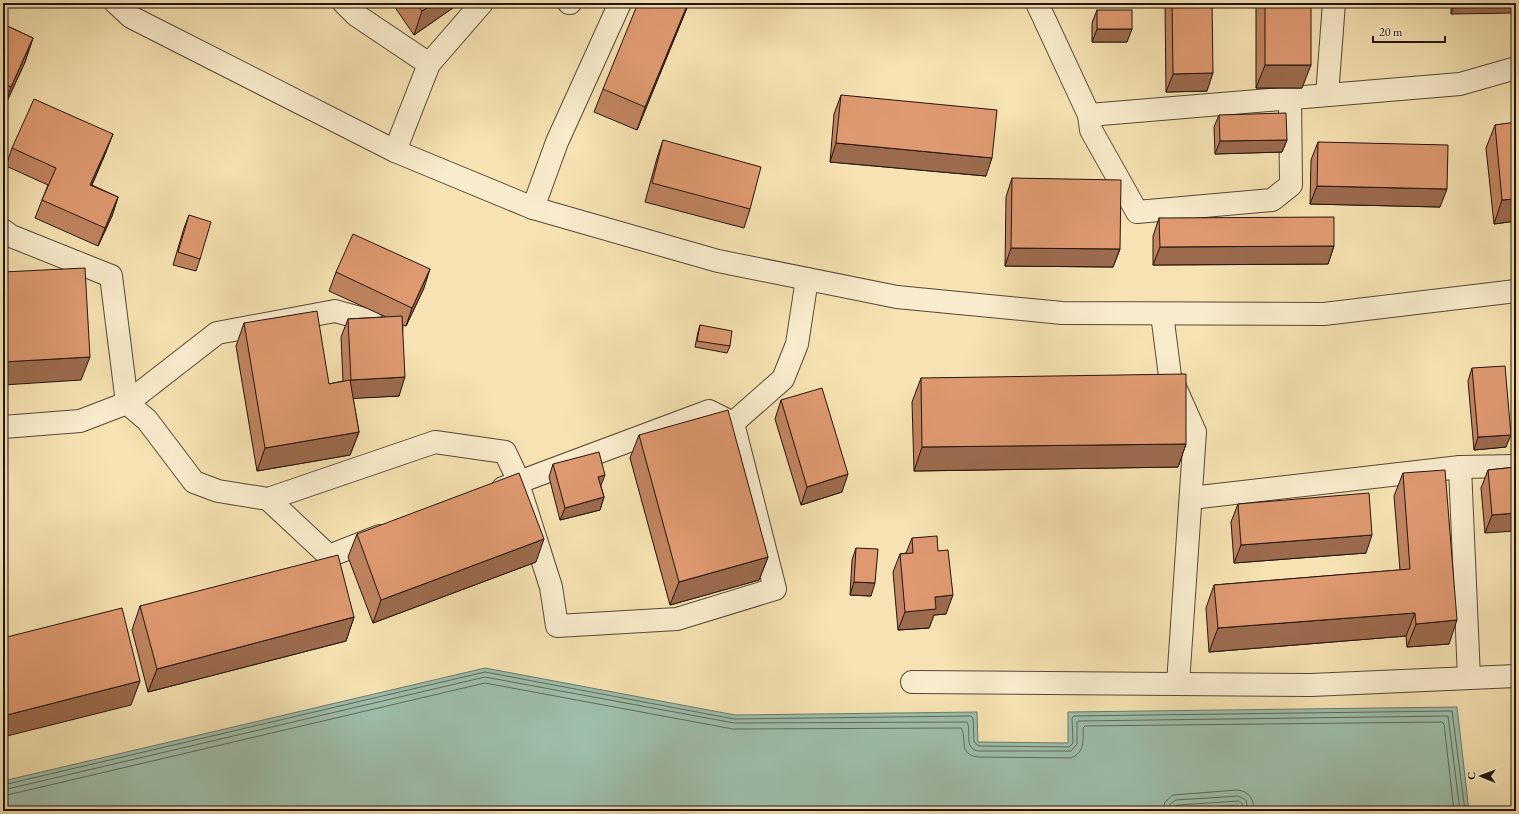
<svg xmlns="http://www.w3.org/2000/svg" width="1519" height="814" font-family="'EB Garamond',serif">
	<rect width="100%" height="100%" fill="#f6e2b2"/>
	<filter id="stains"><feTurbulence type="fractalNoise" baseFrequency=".005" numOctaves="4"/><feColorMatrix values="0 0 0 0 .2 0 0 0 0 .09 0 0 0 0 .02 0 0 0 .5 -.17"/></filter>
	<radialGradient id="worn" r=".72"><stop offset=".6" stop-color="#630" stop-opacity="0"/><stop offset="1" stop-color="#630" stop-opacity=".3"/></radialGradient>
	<!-- water -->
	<polygon fill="#9dbeaa" stroke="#6c7a6c" points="485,668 735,715 977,712 978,742 1068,743 1068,712 1457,707 1469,811 1240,811 1238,805 1151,811 3,811 3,781"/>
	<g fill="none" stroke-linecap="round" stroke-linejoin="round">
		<!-- shore -->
		<g stroke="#60695c" stroke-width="1">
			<polyline points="3,785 485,672 734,719 971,716 973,718 974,742 979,746 1069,747 1073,743 1072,718 1074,716 1452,711 1465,811"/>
			<path d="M3,790L485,677L734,723L967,722C972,731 963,748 978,751H1071L1077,744V722L1079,721L1448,716L1460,811"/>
			<path d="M3,796L485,683L733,729L961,728C968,739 957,754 978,757L1071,758C1085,752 1083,741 1083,728L1085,726L1442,722L1444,724L1454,811"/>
			<path d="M1162,811L1165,802L1173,795L1237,790C1250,791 1254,800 1254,811"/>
			<polyline points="1168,811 1170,804 1176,800 1238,796 1246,800 1248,811"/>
			<polyline points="1173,811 1174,807 1178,805 1238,801 1242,803 1243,811"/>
		</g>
		<defs>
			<g id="minor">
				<polyline points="116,3 131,17 395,151 533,208 718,261 897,297 1062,313 1324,314 1516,291"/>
				<polyline points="344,3 356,15 429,64"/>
				<polyline points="569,3 570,3"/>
				<polyline points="1037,3 1089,115 1091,130 1137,212 1272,200 1291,185 1290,98"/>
				<polyline points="1327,95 1334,3"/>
				<polyline points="1089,115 1460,84 1516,68"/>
				<polyline points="395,151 429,64 482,3"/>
				<polyline points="533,208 557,142 620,3"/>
				<polyline points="3,230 11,236 111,276 127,403"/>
				<polyline points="1162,314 1170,376 1195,432 1178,684"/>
				<polyline points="127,403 217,333 335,311 371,321"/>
				<polyline points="3,427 80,421 127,403 147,420 194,482 218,491 268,499 435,442 505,452 514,471 551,587 557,626 677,619 775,589 733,423 783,379 797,344 807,279"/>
				<polyline points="1460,467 1469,678"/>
				<polyline points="503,488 709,411 733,423"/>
				<polyline points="1191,498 1460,467 1516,466"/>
				<polyline points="268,499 329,556 380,536"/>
				<polyline points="912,682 1311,685 1516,676"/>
			</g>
		</defs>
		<!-- minor casing -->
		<use href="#minor" stroke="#574837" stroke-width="24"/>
		<!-- minor -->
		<use href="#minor" stroke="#f9eccd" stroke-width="22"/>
	</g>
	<!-- wall -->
	<g fill="#c08460" stroke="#22140e">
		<polygon points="392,3 460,3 414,35"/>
		<polygon points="689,3 637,130 594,112 603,89"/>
		<polygon points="1165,3 1212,3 1207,91 1166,92"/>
		<polygon points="1256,3 1311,3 1302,88 1256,88"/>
		<polygon points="1451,3 1516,3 1451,14"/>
		<polygon points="1097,10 1127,42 1092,42 1092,23"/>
		<polygon points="3,24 33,38 25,62 3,110"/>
		<polygon points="841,95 986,176 830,162 834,114"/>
		<polygon points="1219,115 1287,140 1282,152 1215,154 1214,127"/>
		<polygon points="1516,118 1516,221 1494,224 1486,148 1495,125 1514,123"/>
		<polygon points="663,140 750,209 744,228 645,202 657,158"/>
		<polygon points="1318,142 1440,207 1310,204 1311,160"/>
		<polygon points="12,148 106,152 92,185 118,197 112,216 98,246 35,218 42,200 48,185 6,166"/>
		<polygon points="1012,178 1120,249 1113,267 1005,266 1006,197"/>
		<polygon points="189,215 200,259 196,271 173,265 184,228"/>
		<polygon points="1159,218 1334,246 1328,264 1153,265 1153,236"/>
		<polygon points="336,272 424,288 406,326 403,325 399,396 353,398 359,432 350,455 257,471 236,346 244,323 329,384 343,381 341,337 348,319 386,317 329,291"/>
		<polygon points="700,325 730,346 727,353 695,347 698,332"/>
		<polygon points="1472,368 1506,447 1474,450 1468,381"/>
		<polygon points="921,378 1186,444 1178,467 914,471 912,402"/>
		<polygon points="781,400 842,492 801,505 775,419"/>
		<polygon points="639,435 768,557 759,580 670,605 630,458"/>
		<polygon points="553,464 601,486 604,497 600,510 560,520 549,477"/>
		<polygon points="1516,467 1485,533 1481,488 1488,470"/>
		<polygon points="1403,473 1449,644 1407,647 1406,636 1209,652 1206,608 1214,585 1400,570 1394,496"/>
		<polygon points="1238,504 1366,553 1234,563 1231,522"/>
		<polygon points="357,534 536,562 373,623 348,557"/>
		<polygon points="912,538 938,551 946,614 934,615 929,628 898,630 893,572 900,554 906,553"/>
		<polygon points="856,548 871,596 850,595 852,560"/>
		<polygon points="140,606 354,617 346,641 148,692 132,630"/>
	</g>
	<!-- shaded-wall -->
	<g fill="#9c6b4e" stroke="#22140e">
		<polygon points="434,3 460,3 414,35 422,11"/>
		<polygon points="688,3 689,3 637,130 645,107"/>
		<polygon points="1455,3 1516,3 1516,13 1451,14"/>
		<polygon points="1097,29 1132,29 1127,42 1092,42"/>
		<polygon points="33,38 25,62 3,110 11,87"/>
		<polygon points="1265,65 1311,65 1302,88 1256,88"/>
		<polygon points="1213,73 1207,91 1166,92 1173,74"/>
		<polygon points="113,134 106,152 84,203 90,185"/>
		<polygon points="1287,140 1282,152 1215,154 1220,141"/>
		<polygon points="836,143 992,158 986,176 830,162"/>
		<polygon points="1317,186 1447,189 1440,207 1310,204"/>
		<polygon points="118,197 112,216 98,246 105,228"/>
		<polygon points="1516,199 1516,221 1494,224 1502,200"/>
		<polygon points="1334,246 1328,264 1153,265 1160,247"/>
		<polygon points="1011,248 1120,249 1113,267 1005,266"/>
		<polygon points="430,269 424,288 406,326 412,308"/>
		<polygon points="90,357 81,380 3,385 3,362"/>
		<polygon points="405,377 399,396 344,399 351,380"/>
		<polygon points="359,432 350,455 257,471 265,448"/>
		<polygon points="1511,435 1506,447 1474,450 1478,437"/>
		<polygon points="1186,444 1178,467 914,471 922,447"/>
		<polygon points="848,474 842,492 801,505 807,487"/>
		<polygon points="605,475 600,488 598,477"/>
		<polygon points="604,497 600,510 560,520 565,508"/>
		<polygon points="1516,513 1516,531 1485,533 1492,515"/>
		<polygon points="1372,535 1366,553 1234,563 1241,545"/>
		<polygon points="544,539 536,562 373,623 381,600"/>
		<polygon points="768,557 759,580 670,605 679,582"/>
		<polygon points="854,582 875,583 871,596 850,595"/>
		<polygon points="953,595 946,614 934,615 929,628 898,630 905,612 935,597"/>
		<polygon points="1415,613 1406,636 1209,652 1218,628"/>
		<polygon points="354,617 346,641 148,692 157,669"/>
		<polygon points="1457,620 1449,644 1407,647 1416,624"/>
		<polygon points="140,681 131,705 3,737 3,716"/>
	</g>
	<!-- building -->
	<g fill="#df9970" stroke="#22140e">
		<polygon points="416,3 434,3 422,11"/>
		<polygon points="638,3 688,3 645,107 603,89"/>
		<polygon points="1172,3 1212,3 1213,73 1173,74"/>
		<rect x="1265" y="3" width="46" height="62"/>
		<rect x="1097" y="10" width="35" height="19"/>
		<polygon points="3,24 33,38 11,87 3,83"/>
		<polygon points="841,95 997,110 992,158 836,143"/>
		<polygon points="34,99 113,134 90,185 118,197 105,228 42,200 56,168 12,148"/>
		<polygon points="1286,113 1287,140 1220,141 1219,115"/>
		<polygon points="1516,122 1516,199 1502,200 1495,125"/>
		<polygon points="663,140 761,167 750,209 652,183"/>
		<polygon points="1318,142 1448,145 1447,189 1317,186"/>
		<polygon points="1012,178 1121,180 1120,249 1011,248"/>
		<polygon points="189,215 211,222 200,259 178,252"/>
		<polygon points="1334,217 1334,246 1160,247 1159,218"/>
		<polygon points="353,234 430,269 412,308 336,272"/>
		<polygon points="85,268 90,357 3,362 3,272"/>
		<polygon points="317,311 329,384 350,380 359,432 265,448 244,323"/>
		<polygon points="402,316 405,377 351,380 348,319"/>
		<polygon points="700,325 732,331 730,346 697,341"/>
		<polygon points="1505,366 1511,435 1478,437 1472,368"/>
		<polygon points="1186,374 1186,444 922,447 921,378"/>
		<polygon points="822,388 848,474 807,487 781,400"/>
		<polygon points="728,410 768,557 679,582 639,435"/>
		<polygon points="599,452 605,475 598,477 604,497 565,508 553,464"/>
		<polygon points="1516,467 1516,513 1492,515 1488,470"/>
		<polygon points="1445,470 1457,620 1416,624 1415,613 1218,628 1214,585 1410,569 1403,473"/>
		<polygon points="519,473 544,539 381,600 357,534"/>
		<polygon points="1369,493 1372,535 1241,545 1238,504"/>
		<polygon points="937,536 938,551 948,550 953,595 935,597 936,609 905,612 900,554 913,553 912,538"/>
		<polygon points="856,548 878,549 875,583 854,582"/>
		<polygon points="338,555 354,617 157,669 140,606"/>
		<polygon points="122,608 140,681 3,716 3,638"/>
	</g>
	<!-- margin -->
	<rect width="1519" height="814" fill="none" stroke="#f6e2b2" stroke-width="16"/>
	<rect x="4" y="4" width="1511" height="806" fill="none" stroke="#22140e" stroke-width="2"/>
	<rect x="8" y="8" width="1503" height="798" fill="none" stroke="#22140e"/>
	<!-- north arrow -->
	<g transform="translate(1481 776) rotate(271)" stroke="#f9eccd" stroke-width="3" paint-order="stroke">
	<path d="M0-3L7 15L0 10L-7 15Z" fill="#22140e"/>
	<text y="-6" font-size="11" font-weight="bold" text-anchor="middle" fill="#22140e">С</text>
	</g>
	<!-- scale -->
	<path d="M1373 36v6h72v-6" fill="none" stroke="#22140e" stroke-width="2"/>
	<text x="1379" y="36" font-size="12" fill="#22140e" stroke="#f9eccd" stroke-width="3" paint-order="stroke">20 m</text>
	<rect width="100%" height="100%" filter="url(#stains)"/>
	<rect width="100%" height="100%" fill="url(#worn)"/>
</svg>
